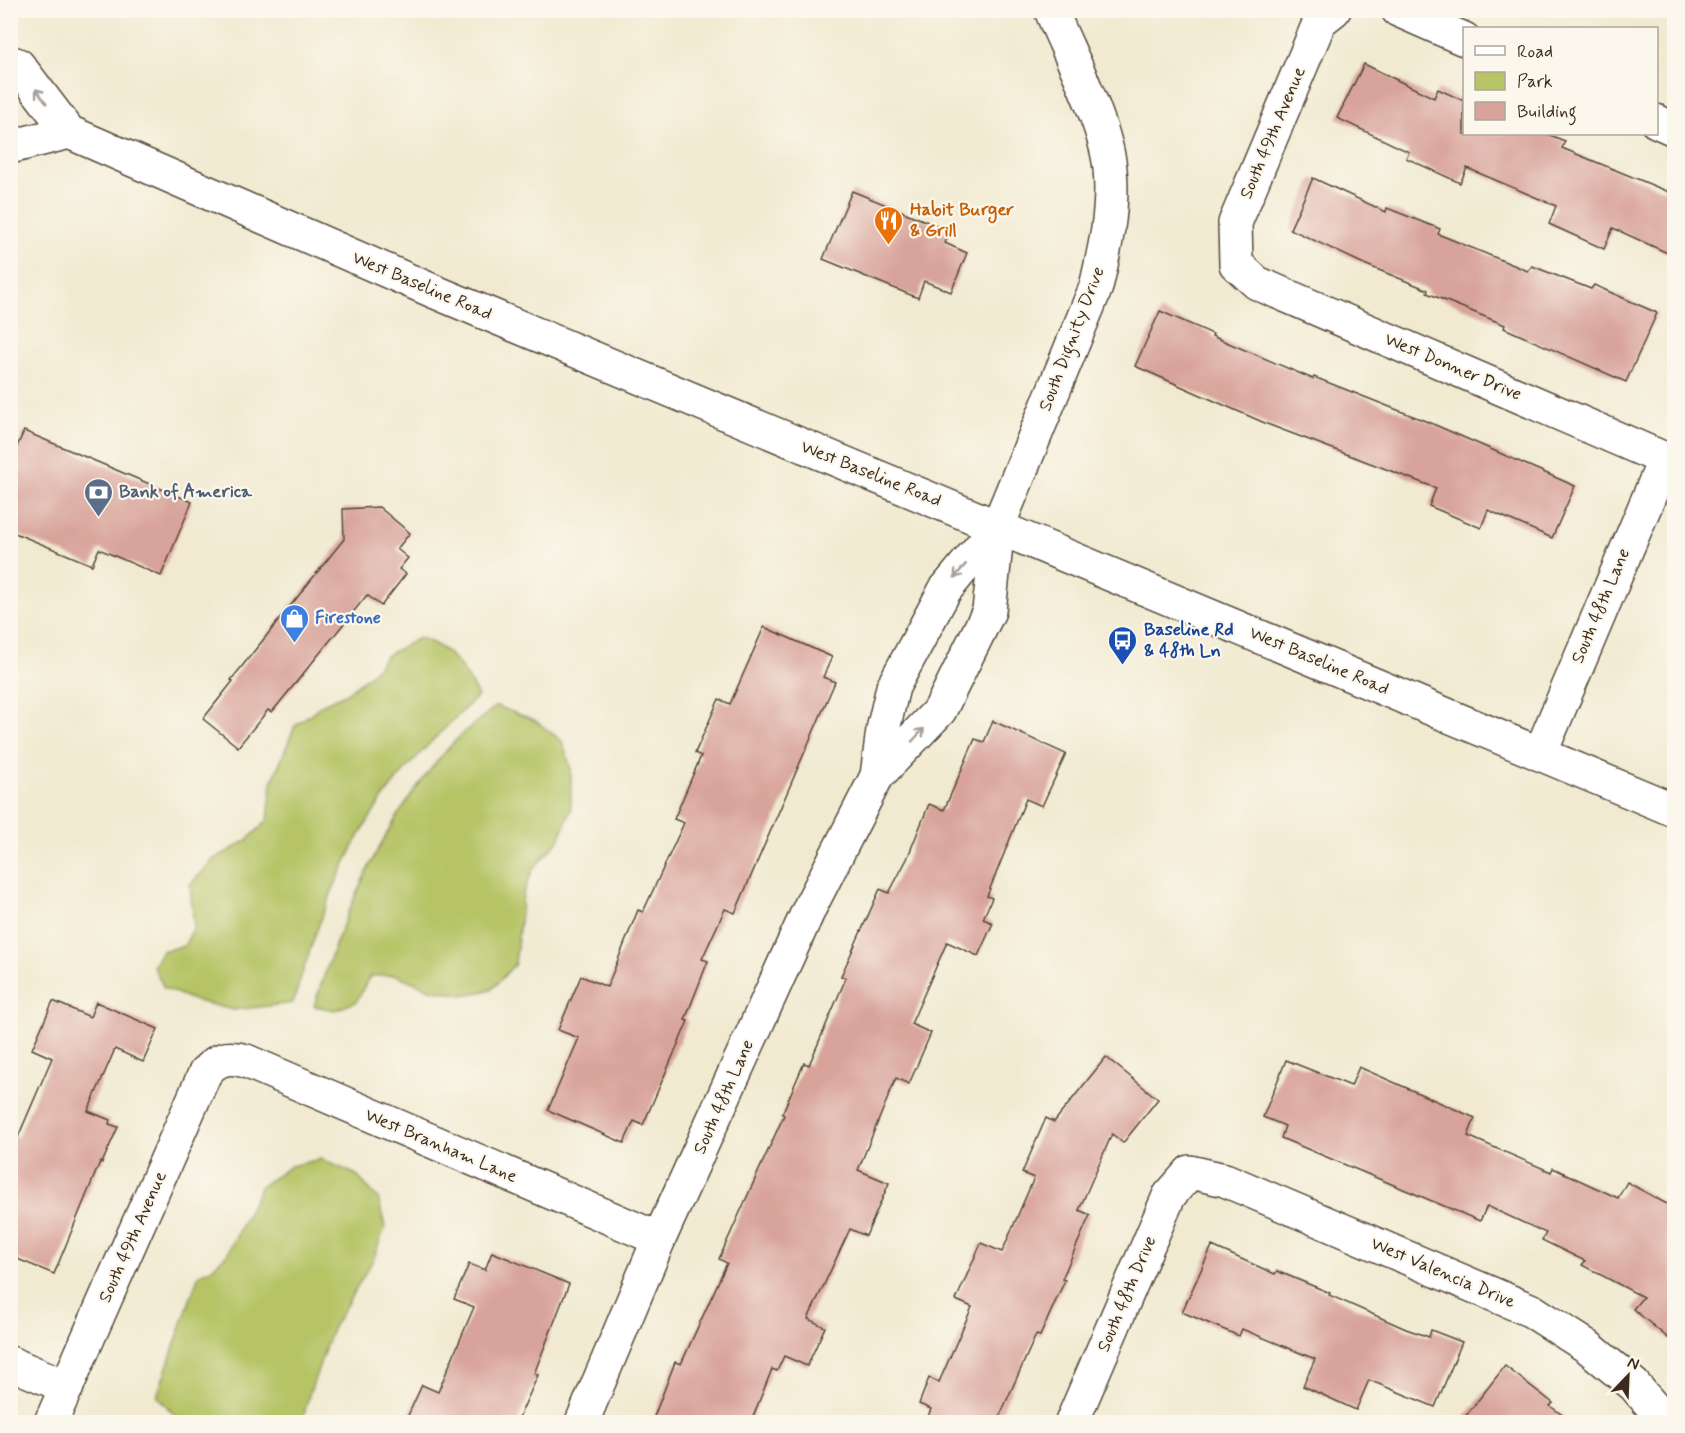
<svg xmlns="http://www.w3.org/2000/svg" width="1685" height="1433" font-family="Mynerve,sans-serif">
	<rect width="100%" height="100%" fill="#fbf7ec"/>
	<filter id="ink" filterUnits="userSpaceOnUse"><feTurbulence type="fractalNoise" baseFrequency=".0167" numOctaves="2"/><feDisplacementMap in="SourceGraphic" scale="12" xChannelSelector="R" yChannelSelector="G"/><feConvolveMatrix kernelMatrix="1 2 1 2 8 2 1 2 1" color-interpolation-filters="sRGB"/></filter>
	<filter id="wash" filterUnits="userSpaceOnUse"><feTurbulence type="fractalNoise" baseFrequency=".008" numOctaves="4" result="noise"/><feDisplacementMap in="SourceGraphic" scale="24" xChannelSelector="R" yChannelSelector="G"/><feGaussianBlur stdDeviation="1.35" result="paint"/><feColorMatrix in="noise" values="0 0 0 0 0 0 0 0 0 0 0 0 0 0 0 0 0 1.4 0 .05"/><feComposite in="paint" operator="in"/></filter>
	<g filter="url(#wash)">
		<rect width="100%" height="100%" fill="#f1ead1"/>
		<!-- green -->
		<g fill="#b6c466" stroke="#787742" stroke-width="1.5">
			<path d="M419,638C450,646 464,669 478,696C448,725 418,753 392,786C343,850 316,927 293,1003L233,1010L193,1000L164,988L153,966L162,951L184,946L194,927L190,885L214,859L246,841L268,820L272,782L295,726L323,704L345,694L372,673L387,655Z"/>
			<path d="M496,706L534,720L562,741L571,768V809L559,840L533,869L523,894L515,964L491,990L462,995L430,989L396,975L370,976L356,1002L335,1010L314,1006C345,910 384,817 454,742C467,729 482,718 496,706Z"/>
			<polygon points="320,1159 355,1174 378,1198 385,1227 373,1260 332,1329 309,1395 302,1422 181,1422 157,1396 199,1274 211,1269 227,1254 261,1186 291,1166"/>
		</g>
		<g id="blocks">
			<!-- building -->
			<g fill="#d8a39a">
				<polygon points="1364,64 1434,98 1438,89 1464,101 1464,134 1547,134 1565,141 1562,148 1674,194 1674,256 1613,228 1604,249 1549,224 1556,206 1467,168 1460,183 1406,158 1409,152 1337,118"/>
				<polygon points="1313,178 1386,212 1387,208 1440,229 1438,234 1528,271 1532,266 1591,289 1594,285 1657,313 1626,382 1504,328 1505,325 1427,293 1428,290 1364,264 1290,229"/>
				<polygon points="852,191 950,231 945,243 967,253 951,292 924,281 918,298 823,259"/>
				<polygon points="1160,311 1213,334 1212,336 1313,379 1314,377 1433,424 1575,486 1552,538 1488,510 1481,528 1429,506 1436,488 1267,424 1135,366"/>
				<polygon points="24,431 192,502 161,576 99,549 92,565 10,531 10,462"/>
				<polygon points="379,507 410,533 397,549 408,558 399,569 406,574 381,606 367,595 272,712 268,710 238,747 203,719 233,681 231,680 344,539 343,509"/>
				<polygon points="764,627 832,657 823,677 835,682 735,913 725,909 702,959 708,961 685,1020 688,1021 643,1125 634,1121 624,1143 548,1110 579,1038 558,1030 581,976 607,987 638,910 643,912 684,823 674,819 701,756 695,753 719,699 730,704"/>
				<polygon points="993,721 1066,754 1042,806 1026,799 987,896 992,898 983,919 993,923 978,956 947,942 911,1024 931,1033 909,1084 896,1078 858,1170 889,1183 866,1236 850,1229 808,1319 825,1327 807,1366 784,1356 777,1371 772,1369 751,1422 652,1422 675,1362 681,1364 727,1263 719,1259 784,1115 782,1114 804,1063 809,1065 846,978 841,976 880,889 889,893 907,859 929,804 944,810 975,739 984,742"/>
				<polygon points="53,1001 90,1017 96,1002 158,1029 143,1062 115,1049 88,1111 110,1120 109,1124 118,1127 102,1163 100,1162 54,1274 10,1256 10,1134 18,1137 52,1058 32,1049"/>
				<polygon points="1106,1057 1158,1099 1123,1143 1112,1134 1079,1210 1090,1215 1062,1279 1065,1280 1040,1336 1036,1335 997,1422 926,1422 931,1409 919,1404 929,1378 939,1382 972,1307 956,1300 981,1243 1002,1252 1034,1178 1022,1173 1046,1118 1054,1122"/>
				<polygon points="1286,1060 1351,1086 1359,1067 1475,1118 1468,1136 1551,1172 1553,1168 1618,1198 1627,1182 1674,1208 1674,1343 1633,1309 1643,1297 1582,1265 1585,1261 1542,1240 1546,1233 1487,1206 1480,1221 1281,1138 1285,1126 1263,1117"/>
				<polygon points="1212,1246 1275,1274 1277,1271 1330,1293 1329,1295 1406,1329 1429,1337 1431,1330 1462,1342 1435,1407 1369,1380 1356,1410 1303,1386 1315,1359 1242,1329 1239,1336 1182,1312"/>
				<polygon points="492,1252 569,1284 534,1374 538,1375 517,1422 405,1422 422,1385 438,1392 474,1307 454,1299 469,1264 485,1270"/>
				<polygon points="1505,1366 1553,1403 1550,1406 1572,1422 1461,1422"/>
			</g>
		</g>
	</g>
	<g filter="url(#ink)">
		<use href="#blocks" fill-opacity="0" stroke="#564739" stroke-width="1.5"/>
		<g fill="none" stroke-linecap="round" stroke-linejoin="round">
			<defs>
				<g id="minor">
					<polyline points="1334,10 1320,21 1235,223 1236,264 1257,283 1674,463"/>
					<polyline points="1398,10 1464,39"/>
					<polyline points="1656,121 1674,129"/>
					<polyline points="1540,754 1665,459"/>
					<polyline points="877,776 883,730 893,687 945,590 998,526"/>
					<polyline points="10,1363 67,1387"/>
					<path d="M51,1422L205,1073C217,1058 228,1056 246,1061L659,1239"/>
					<path d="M582,1422L659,1239L811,905L877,776L940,710L989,611L998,526L1096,287C1105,249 1114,209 1110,169C1106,124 1069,54 1051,10"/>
					<polyline points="1072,1422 1169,1196 1190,1172 1225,1180 1532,1311 1588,1347 1634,1385 1666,1422"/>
				</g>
				<g id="major">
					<polyline points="10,62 18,65 69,132 433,291 1674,810"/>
					<polyline points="10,147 69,132"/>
				</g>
			</defs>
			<!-- minor casing -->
			<use href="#minor" stroke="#564739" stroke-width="36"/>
			<!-- major casing -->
			<use href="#major" stroke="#564739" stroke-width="36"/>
			<!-- minor -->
			<use href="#minor" stroke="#fff" stroke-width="33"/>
			<!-- major -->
			<use href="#major" stroke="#fff" stroke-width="33"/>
		</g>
		<!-- one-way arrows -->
		<defs><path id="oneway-shaft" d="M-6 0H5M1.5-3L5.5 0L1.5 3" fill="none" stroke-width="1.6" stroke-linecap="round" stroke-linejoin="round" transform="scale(1.5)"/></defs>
		<g stroke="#a79f9a">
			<use href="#oneway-shaft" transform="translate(41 96) rotate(-127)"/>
			<use href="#oneway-shaft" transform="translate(960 571) rotate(130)"/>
			<use href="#oneway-shaft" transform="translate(918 735) rotate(-47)"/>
		</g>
	</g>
	<!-- icons -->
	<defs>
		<symbol id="restaurant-pin" viewBox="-11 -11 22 30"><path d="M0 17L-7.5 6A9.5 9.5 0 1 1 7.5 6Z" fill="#e8710a" stroke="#fbf7ec"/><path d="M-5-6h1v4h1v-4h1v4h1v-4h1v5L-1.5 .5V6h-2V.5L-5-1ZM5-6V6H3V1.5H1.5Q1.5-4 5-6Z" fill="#fff"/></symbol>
		<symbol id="bank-pin" viewBox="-11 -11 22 30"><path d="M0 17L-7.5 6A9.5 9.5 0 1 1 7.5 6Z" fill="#5c6f8a" stroke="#fbf7ec"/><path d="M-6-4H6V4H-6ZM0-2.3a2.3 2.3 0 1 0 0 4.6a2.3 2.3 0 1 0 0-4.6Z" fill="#fff"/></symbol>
		<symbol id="shop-pin" viewBox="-11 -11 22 30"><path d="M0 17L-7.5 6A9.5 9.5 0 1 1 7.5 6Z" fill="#3f7fe0" stroke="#fbf7ec"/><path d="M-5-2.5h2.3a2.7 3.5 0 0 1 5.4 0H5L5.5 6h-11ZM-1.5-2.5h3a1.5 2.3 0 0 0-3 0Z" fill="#fff"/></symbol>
		<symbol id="bus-pin" viewBox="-11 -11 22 30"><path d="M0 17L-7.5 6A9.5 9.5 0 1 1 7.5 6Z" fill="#1a4fb4" stroke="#fbf7ec"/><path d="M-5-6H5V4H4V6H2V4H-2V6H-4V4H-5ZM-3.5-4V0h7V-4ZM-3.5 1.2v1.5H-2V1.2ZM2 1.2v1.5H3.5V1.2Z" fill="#fff"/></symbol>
	</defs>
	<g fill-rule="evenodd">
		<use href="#restaurant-pin" x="872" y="204" width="33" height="45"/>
		<use href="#bank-pin" x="82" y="476" width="33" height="45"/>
		<use href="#shop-pin" x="278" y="602" width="33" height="45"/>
		<use href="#bus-pin" x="1106" y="624" width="33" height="45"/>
	</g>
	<g text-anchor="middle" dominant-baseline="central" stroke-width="4.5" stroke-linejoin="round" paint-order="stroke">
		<!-- street labels -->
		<g font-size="18" fill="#3b2a1e" stroke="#fbf7ec">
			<text transform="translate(1273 133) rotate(-67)">South 49th Avenue</text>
			<text transform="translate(422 286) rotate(23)">West Baseline Road</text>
			<text transform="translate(1072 339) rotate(-69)">South Dignity Drive</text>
			<text transform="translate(1453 367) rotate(23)">West Donner Drive</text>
			<text transform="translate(871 474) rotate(22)">West Baseline Road</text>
			<text transform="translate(1601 606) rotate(-67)">South 48th Lane</text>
			<text transform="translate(1319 661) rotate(23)">West Baseline Road</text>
			<text transform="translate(724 1097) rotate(-66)">South 48th Lane</text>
			<text transform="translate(441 1146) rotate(23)">West Branham Lane</text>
			<text transform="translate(133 1237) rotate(-66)">South 49th Avenue</text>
			<text transform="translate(1443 1273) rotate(23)">West Valencia Drive</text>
			<text transform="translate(1127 1294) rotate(-67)">South 48th Drive</text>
		</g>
		<!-- food labels -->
		<g font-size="18" font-weight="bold" fill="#c56008" stroke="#fbf7ec" text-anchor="start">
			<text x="910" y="210">Habit Burger<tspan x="910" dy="21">&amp; Grill</tspan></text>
		</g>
		<!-- service labels -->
		<g font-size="18" font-weight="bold" fill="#4e5e75" stroke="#fbf7ec" text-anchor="start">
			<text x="119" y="492">Bank of America</text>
		</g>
		<!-- shop labels -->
		<g font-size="18" font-weight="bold" fill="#366cbe" stroke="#fbf7ec" text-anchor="start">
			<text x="315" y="618">Firestone</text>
		</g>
		<!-- transit labels -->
		<g font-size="18" font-weight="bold" fill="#164399" stroke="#fbf7ec" text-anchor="start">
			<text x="1144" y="630">Baseline Rd<tspan x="1144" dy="21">&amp; 48th Ln</tspan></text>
		</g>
	</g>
	<!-- margin -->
	<rect width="1685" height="1433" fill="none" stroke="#fbf7ec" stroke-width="36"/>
	<!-- legend -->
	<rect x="1463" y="27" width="195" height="108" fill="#fbf7ec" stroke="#aea59a" stroke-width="1.5"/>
	<rect x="1475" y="46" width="30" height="9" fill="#ffffff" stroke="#aea59a" stroke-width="1.5"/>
	<text x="1517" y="57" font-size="18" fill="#3b2a1e">Road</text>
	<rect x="1475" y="72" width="30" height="18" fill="#b6c466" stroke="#aea59a" stroke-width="1.5"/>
	<text x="1517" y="87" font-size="18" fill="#3b2a1e">Park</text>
	<rect x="1475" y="102" width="30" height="18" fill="#d8a39a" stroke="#aea59a" stroke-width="1.5"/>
	<text x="1517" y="117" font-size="18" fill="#3b2a1e">Building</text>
	<!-- north arrow -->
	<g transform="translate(1628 1376) rotate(23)" stroke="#fbf7ec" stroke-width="4.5" paint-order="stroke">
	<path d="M0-4.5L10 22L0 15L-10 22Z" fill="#3b2a1e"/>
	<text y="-9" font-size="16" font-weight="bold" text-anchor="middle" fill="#3b2a1e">N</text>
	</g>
</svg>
